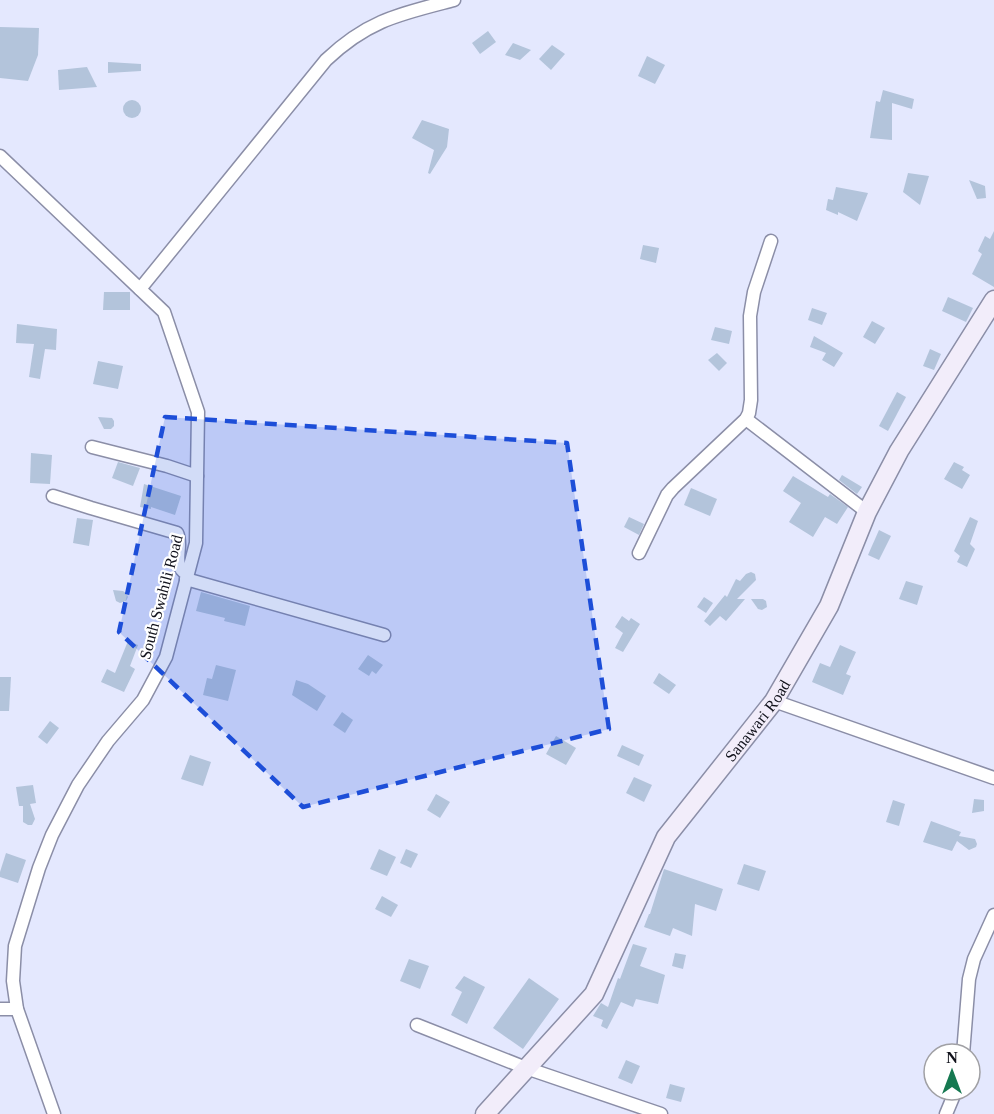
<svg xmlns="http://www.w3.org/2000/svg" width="994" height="1114" font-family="Georgia,serif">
	<rect width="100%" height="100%" fill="#e4e8fe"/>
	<!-- building -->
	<g fill="#b3c4db">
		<polygon points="0,27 39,28 38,55 28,81 0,78"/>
		<polygon points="488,31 496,42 480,54 472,43"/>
		<polygon points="513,43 531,50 520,60 505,55"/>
		<polygon points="552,45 565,54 551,70 539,59"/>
		<polygon points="647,56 665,65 655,84 638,76"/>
		<polygon points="108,62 141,64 141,71 108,73"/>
		<polygon points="87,67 97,87 59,90 58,70"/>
		<polygon points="883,90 914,99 912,109 892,103 892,140 870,138 876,101 880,102"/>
		<circle cx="132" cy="109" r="9"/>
		<polygon points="422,120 449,129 447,147 430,174 428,173 434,150 412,138"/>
		<polygon points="908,173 929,176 920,205 903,192"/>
		<polygon points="969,180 985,186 986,198 977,199"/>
		<polygon points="836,187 868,193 857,221 838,212 838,215 826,210 828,199 833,200"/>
		<polygon points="994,231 994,287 972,274 982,254 978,251 985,236 990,239"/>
		<polygon points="643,245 659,248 656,263 640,259"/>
		<polygon points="104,292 130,292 130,310 103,310"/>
		<polygon points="948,297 973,308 966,322 942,311"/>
		<polygon points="812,308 827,313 822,325 808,320"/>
		<polygon points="872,321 885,328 875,344 863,337"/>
		<polygon points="17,324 57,329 56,350 45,349 40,379 29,377 34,344 16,343"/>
		<polygon points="715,327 732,331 729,344 711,340"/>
		<polygon points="814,336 843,353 834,367 822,360 826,353 810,347"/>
		<polygon points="930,349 941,354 934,370 923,366"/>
		<polygon points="717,353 727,363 719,371 708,360"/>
		<polygon points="98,361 123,366 118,389 93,384"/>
		<polygon points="897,392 906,397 888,431 879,426"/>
		<polygon points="98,417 112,418 114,421 114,426 111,429 104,429"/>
		<polygon points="31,453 52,455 50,484 30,483"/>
		<polygon points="118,462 140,468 133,486 112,478"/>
		<polygon points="954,462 964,467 962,470 970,475 962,489 944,479"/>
		<polygon points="842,475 862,487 857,494 839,480"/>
		<polygon points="793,476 828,497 830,494 848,507 837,524 825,517 813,537 789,522 801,503 783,491"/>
		<polygon points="144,484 181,496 175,515 151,507 151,509 140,507"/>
		<polygon points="691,488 717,499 710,516 684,505"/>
		<polygon points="629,517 644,524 639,535 624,527"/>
		<polygon points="970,517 978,521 970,544 975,549 967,567 957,562 960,556 954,551"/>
		<polygon points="77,518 93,520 89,546 73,543"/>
		<polygon points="879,530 891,536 879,560 868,555"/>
		<polygon points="751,572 755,574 756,580 737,599 745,599 726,621 720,616 710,626 704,621 725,595 727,597 736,579 740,581 746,574"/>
		<polygon points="906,581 923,586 917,605 899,599"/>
		<polygon points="113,590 123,591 126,593 128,597 126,601 120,603 116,601"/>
		<polygon points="201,592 250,606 245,626 224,621 225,618 196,611"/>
		<polygon points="704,597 713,603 706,613 697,607"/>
		<polygon points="751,599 763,599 766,601 767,607 762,610 758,609"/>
		<polygon points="622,616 629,621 631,618 640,624 623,652 615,648 623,633 615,627"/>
		<polygon points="128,641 138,645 130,666 135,669 124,692 101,682 107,669 115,673"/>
		<polygon points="840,645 856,652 846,674 851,676 843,695 812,682 820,663 830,667"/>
		<polygon points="368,655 383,665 376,674 372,671 369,676 358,669"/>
		<polygon points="216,665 236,670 228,701 203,695 207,678 212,679"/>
		<polygon points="659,673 676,685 669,694 653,683"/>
		<polygon points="0,677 11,677 9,711 0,711"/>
		<polygon points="296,680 308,684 326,696 317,711 292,695"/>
		<polygon points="342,712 353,720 345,733 333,725"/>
		<polygon points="50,721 59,728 47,744 38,737"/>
		<polygon points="556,736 576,748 566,765 546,754"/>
		<polygon points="622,745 644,755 639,766 617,756"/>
		<polygon points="190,755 211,762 203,786 181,779"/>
		<polygon points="634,777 652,785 644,802 626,793"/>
		<polygon points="33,785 36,803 30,804 35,819 32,825 28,825 23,822 23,806 19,806 16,787"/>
		<polygon points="436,794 450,802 440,818 427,810"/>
		<polygon points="974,799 984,800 984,811 972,813"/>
		<polygon points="893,800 905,804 899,826 886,822"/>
		<polygon points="931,821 961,832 959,836 975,839 977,844 976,847 969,850 957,841 952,851 923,842"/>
		<polygon points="379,849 396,857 387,876 370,869"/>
		<polygon points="406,849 418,854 411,868 400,863"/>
		<polygon points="6,853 26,860 18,883 0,877 0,872"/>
		<polygon points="744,864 766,871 759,891 737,884"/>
		<polygon points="664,869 723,889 716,911 695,904 692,936 673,928 670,936 644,927 649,914 650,914"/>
		<polygon points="382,896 398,905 391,917 375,909"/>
		<polygon points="633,944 647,948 640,966 665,975 658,1004 636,999 633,1007 621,1002 607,1029 601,1026 603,1020 593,1016 601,1003 608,1007 618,978 620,979"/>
		<polygon points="675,953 686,955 683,969 672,966"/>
		<polygon points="409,959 429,966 420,989 400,981"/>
		<polygon points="464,976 485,987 467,1024 451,1015 462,992 455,988"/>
		<polygon points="529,978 559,999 523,1049 493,1028"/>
		<polygon points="626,1060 640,1066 632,1084 618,1078"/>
		<polygon points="670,1084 685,1088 681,1102 666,1098"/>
	</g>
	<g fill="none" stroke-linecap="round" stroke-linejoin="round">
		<defs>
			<g id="street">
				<polyline points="0,156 164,312 198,412 196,543 166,657 143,700 108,741 78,785 52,835 39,868 15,946 13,981 17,1009 54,1114"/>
				<path d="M140,289L326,60C368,20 400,14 454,0"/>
				<polyline points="746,419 867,512"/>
				<polyline points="92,447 167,466 197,476"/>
				<path d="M53,496L91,508L177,533C184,547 170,564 187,574"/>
				<polyline points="639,553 667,495 673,488 746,419 749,413 751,400 750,316 754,292 771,241"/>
				<polyline points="186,579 384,635"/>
				<polyline points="774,701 994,778"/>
				<polyline points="0,1009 17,1009"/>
				<polyline points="417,1025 526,1068 661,1114"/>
				<polyline points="963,1054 969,979 974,959 994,915"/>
				<polyline points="946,1114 956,1090"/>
			</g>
			<g id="secondary">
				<path id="s1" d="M485,1114L594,994L666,837L774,701L829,606L867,512L899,451L994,300"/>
			</g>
		</defs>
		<!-- street casing -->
		<use href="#street" stroke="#8b8ea7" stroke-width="15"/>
		<!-- secondary casing -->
		<use href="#secondary" stroke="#8b8ea7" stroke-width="21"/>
		<!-- street -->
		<use href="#street" stroke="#fff" stroke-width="12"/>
		<!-- secondary -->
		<use href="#secondary" stroke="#f2edfa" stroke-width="18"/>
	</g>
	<!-- marked area -->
	<path fill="#1d4ed8" fill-opacity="0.2" stroke="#1d4ed8" stroke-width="4.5" stroke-dasharray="12 8" stroke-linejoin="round" d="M165,417L567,443L609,729L303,807L119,632Z"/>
	<g text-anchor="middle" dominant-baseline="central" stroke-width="4.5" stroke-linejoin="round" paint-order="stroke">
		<!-- street labels -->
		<g font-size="16" fill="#11121b" stroke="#fff">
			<text transform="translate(161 597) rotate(-75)">South Swahili Road</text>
			<text stroke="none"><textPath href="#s1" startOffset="483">Sanawari Road</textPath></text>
		</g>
	</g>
	<!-- north arrow -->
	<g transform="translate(952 1072)"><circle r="28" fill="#ffffff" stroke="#a0a0a4" stroke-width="1.5"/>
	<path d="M0-4.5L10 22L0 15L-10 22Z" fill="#167951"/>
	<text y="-9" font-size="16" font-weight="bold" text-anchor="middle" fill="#11121b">N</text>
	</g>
</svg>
